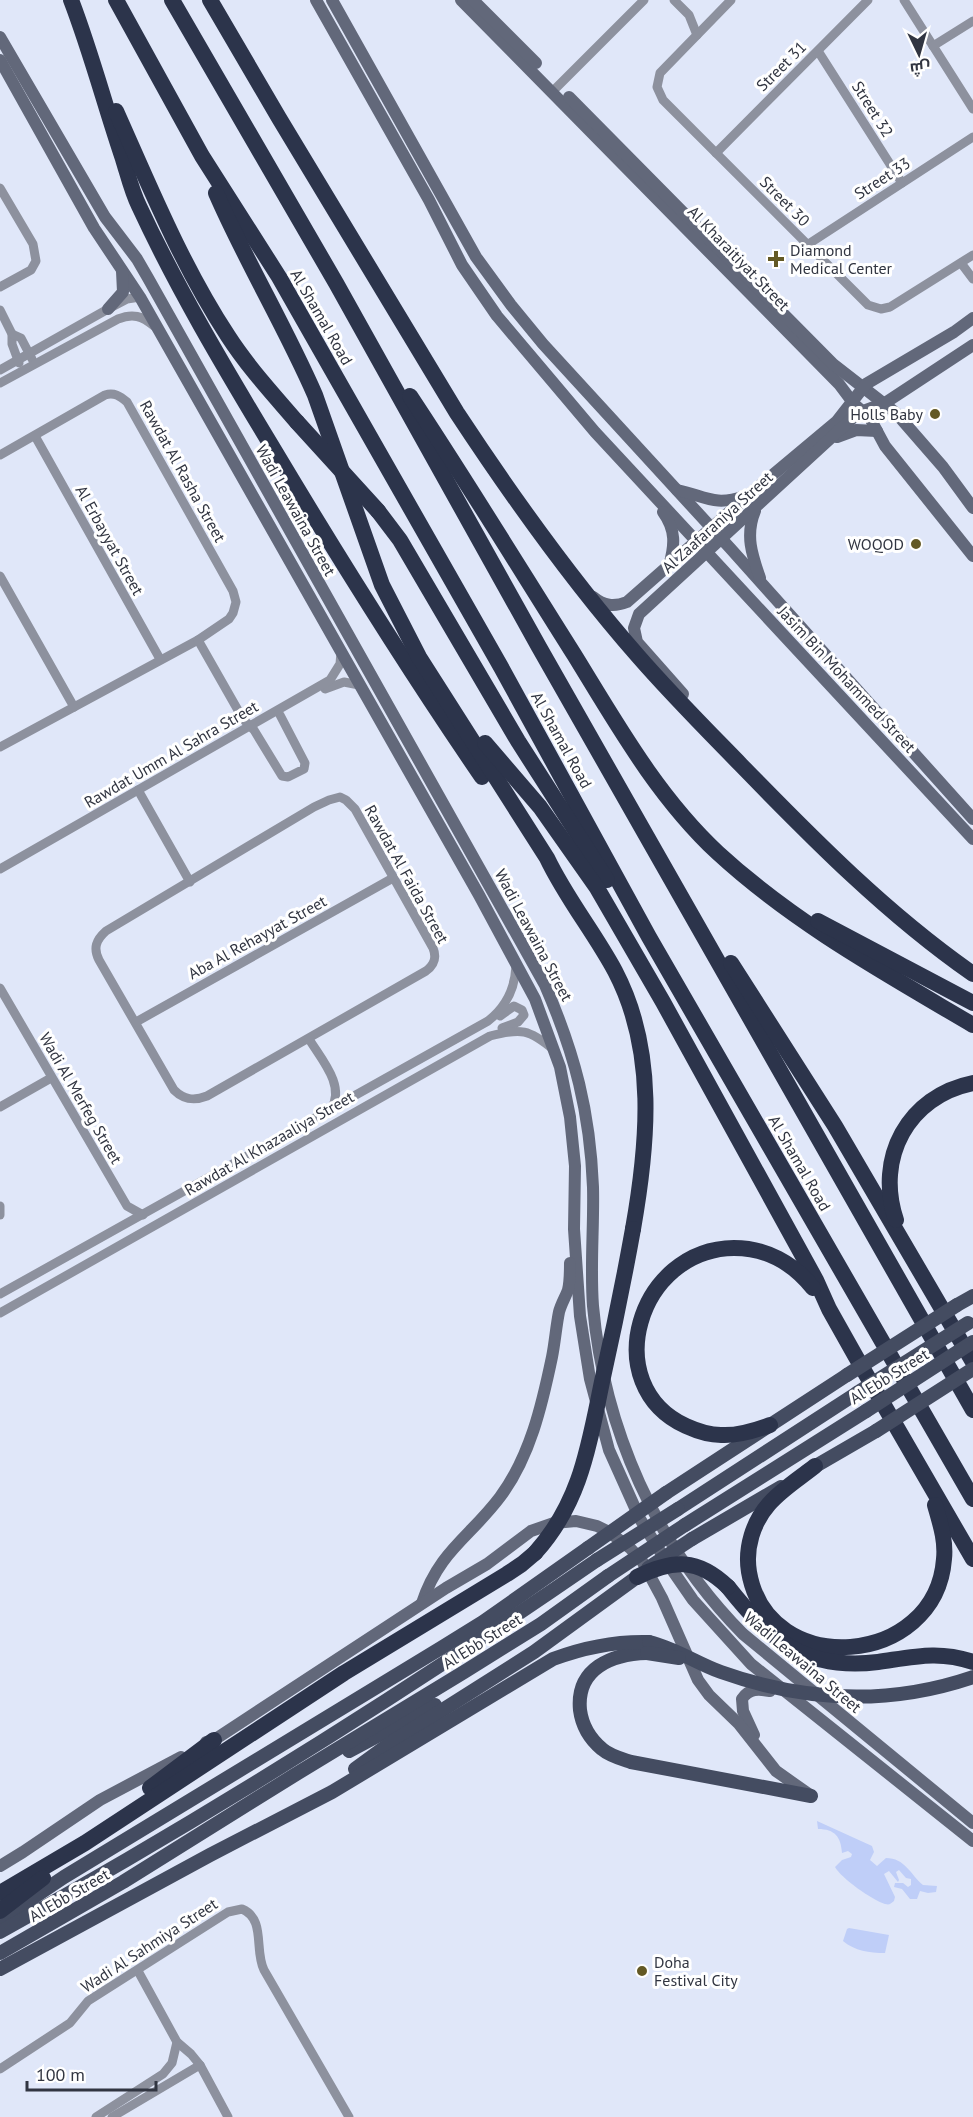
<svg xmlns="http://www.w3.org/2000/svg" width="973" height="2117" font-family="'PT Sans',Cairo,sans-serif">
	<rect width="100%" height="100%" fill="#e0e7f9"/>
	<!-- green -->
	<g fill="#bfcef8">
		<path d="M817,1821L872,1846L874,1852L870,1860L877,1866L886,1858C905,1858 910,1874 923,1885L937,1886L936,1892L928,1893L920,1891L917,1899H910L902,1889L894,1887L895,1883H903L908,1887L911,1885V1879L906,1878L899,1870L896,1872L899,1880L898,1882L889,1871L884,1874L895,1897L894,1901C890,1904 890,1905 885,1904C872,1900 841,1878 835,1867L842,1860L851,1857L852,1854L848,1851L842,1853C841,1837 835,1829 818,1829Z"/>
		<path d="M849,1928L889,1935L885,1953C869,1953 855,1951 843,1941L847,1929Z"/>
	</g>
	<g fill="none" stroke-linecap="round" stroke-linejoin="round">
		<!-- street -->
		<g stroke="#8d919e" stroke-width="9">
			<polyline points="674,0 689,15 697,35"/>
			<polyline points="731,0 660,73 657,87 663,100 868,305 881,309 890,307 973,255"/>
			<polyline points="904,0 973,109"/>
			<polyline points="933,46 973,21"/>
			<polyline points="818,51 902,183"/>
			<polyline points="552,92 644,0"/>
			<polyline points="716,153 868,0"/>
			<polyline points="0,188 33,244 36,261 31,270 0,287"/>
			<polyline points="807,245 973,137"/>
			<polyline points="961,263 973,279"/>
			<polyline points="0,310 12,334 12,344 19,363"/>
			<polyline points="12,334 21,338 32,359"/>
			<polyline points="0,370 108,309 127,299 140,297"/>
			<path d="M0,383L118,319C133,313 142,316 154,326"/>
			<polyline points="35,436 160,659"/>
			<path d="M0,455L105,395C114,392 120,396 127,402L233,591L236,602L233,613L229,619L198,640L0,747"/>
			<polyline points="0,576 74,707"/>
			<polyline points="198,640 243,719 254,730 282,776 288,777 304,769 305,763 280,715"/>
			<polyline points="325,689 344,682 359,685"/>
			<polyline points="138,790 190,882"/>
			<path d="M340,797L346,800L355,809L433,948C437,958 434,965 426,971L207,1096C194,1101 184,1100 174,1090L99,960C93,948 96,940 106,931L314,807L329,800Z"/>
			<polyline points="0,869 330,680 340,664 341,652"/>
			<polyline points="0,988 127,1206 143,1215"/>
			<polyline points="500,1016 514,1006 522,1010 524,1015 518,1022 502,1028"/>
			<polyline points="136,1022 393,878"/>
			<path d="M309,1039C321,1059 346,1086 331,1109"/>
			<polyline points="0,1107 51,1078"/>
			<polyline points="0,1206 0,1215"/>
			<path d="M0,1294L488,1021C506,1007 515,989 516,966"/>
			<path d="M0,1313L490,1036C521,1028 529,1029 554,1050"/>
			<polyline points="138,1971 177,2042 191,2054 200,2065 228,2117"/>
			<path d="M0,2069L70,2023L88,2001L228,1912L242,1909C266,1919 254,1950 264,1970L349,2117"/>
			<polyline points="96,2117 163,2074 172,2063 177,2042"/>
			<polyline points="112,2117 200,2065"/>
		</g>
		<!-- secondary -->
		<g stroke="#62687a" stroke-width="12">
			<polyline points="316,0 429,200 462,265 497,316 595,432 973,839"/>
			<polyline points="332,0 476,257 511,305 543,344 730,548 973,819"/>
			<polyline points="461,0 839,384 854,404 870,418 885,446 973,556"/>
			<polyline points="473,0 536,63"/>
			<path d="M0,37L105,217L137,259L148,278L545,985C575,1054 590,1112 593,1187C594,1227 590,1266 593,1306C604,1429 656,1546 743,1634L973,1823"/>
			<polyline points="0,60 94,228 140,297 479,895 535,999 560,1067 570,1117 575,1166 574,1229 580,1316 590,1379 609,1450 640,1519 666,1561 693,1600 751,1664 973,1841"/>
			<polyline points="569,97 833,364 896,413 943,467 973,508"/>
			<polyline points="108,309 123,292 122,271"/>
			<polyline points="837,437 856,430 877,431"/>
			<path d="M677,490C705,496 715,507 744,496"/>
			<path d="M755,511C745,535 752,555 760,578"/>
			<path d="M663,512C676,530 675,545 669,566"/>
			<path d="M593,597C604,606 614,607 627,602L751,493L837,421L866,384L954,332L973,318"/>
			<polyline points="683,694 637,642 634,628 639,614 858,413 885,403 973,345"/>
			<path d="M422,1603C439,1551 470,1537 500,1497C530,1457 542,1405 552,1357C555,1342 556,1327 559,1312C561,1304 565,1298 568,1290C570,1282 570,1272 570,1263"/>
			<path d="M754,1735L743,1711L742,1699C749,1688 759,1689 770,1691"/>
			<polyline points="206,1742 214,1740 446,1588 487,1564 531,1531 554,1523 576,1521 597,1526 609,1532 630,1548 642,1561 662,1598 698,1680 709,1695 739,1724 776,1771 810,1795"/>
			<polyline points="0,1866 23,1852 100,1800 181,1757"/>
		</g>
		<!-- primary -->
		<g stroke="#444c61" stroke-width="14">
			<polyline points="957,1305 973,1296"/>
			<polyline points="807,1471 876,1431"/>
			<polyline points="666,1493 847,1375"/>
			<polyline points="678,1509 857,1393"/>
			<polyline points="685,1525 866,1411"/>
			<polyline points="692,1539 781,1487"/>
			<path d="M647,1653C612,1654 576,1668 580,1710C582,1725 590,1739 602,1749C610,1756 622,1759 631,1762L811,1796"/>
			<polyline points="349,1751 435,1705"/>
			<polyline points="355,1769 392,1742 534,1652 637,1577"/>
			<polyline points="0,1920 64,1877 441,1648 483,1622 588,1548"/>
			<path d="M0,1932C205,1818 404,1693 597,1560"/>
			<polyline points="0,1953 123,1882 293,1776 464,1672 541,1624 608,1576"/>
			<path d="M0,1969L210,1855L332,1792L553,1659C585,1647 615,1641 649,1642"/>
		</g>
		<!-- highway -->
		<g stroke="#2c344b" stroke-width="16">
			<path d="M71,0C91,52 105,106 123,159C128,175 132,192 139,206C177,288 224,367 271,445C338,557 408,669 482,777"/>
			<polyline points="116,0 202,156 279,277 501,667 649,937 973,1499"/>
			<polyline points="172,0 336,283 539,647 973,1410"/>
			<path d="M210,0L279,118L457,413C511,495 573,582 638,656C671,694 706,729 741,765C814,840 887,914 973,974"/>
			<path d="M116,111C150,187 182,266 228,336C248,367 273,394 297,422"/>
			<path d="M216,193C246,262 285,326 315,395L382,585L419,657L547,858C566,898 594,932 615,971C657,1051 648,1144 633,1229"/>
			<path d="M410,396C467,482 520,569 575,656C618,726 658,797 718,853C794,923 885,973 973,1025"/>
			<polyline points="378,511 400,540 518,741 607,880"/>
			<polyline points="485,743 540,807 597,888 663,1002 816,1280 829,1309 856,1357 973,1559"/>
			<polyline points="818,921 973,1003"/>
			<polyline points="731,963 835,1126 973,1362"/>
			<path d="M896,1220C875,1158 908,1096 973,1083"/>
			<path d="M770,1425C754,1431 738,1436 721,1435C709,1435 697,1431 686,1426C597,1385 638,1249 734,1248C766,1248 793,1263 813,1288"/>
			<path d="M815,1466C800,1478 782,1489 769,1504C753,1522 745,1548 749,1572C768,1681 936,1667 944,1559C946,1540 940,1523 935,1505"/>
			<path d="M728,1587C770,1640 805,1671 878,1662C913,1657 939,1650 973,1662"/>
			<polyline points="150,1788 214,1740"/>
			<polyline points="0,1893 85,1843 344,1673 507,1574 522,1564 535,1553"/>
			<polyline points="0,1911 43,1878"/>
		</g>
		<!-- primary-bridge -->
		<g stroke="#444c61" stroke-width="14">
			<polyline points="847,1375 957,1305"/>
			<polyline points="857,1393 968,1323"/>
			<polyline points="866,1411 973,1342"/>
			<polyline points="876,1431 973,1369"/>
			<polyline points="588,1548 666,1493"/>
			<polyline points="597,1560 678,1509"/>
			<polyline points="648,1568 692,1539"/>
			<polyline points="608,1576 685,1525"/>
			<path d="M649,1642C675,1648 696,1663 721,1672C805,1702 888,1706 973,1677"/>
			<polyline points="647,1653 679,1658"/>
		</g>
		<!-- highway-bridge -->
		<g stroke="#2c344b" stroke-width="16">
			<polyline points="297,422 378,511"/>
			<path d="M535,1553C582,1501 589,1443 603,1377C614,1328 624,1279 633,1229"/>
			<path d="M637,1577C673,1559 698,1558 728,1587"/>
		</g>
	</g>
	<!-- markers -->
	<g fill="#635925" stroke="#fff" stroke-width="2">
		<path d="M773 250h6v6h6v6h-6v6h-6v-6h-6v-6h6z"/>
		<circle cx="935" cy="414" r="6"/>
		<circle cx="916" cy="544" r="6"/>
		<circle cx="642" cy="1971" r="6"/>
	</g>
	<g text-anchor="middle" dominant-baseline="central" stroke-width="6" stroke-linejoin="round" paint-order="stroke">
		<!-- street labels -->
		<g font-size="16" fill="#313541" stroke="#fff">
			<text transform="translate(781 66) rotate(-45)">Street 31</text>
			<text transform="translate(873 109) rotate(58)">Street 32</text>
			<text transform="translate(882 178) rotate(-33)">Street 33</text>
			<text transform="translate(785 201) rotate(45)">Street 30</text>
			<text transform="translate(739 258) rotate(46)">Al Kharaitiyat Street</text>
			<text transform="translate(322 317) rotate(60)">Al Shamal Road</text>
			<text transform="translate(183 471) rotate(61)">Rawdat Al Rasha Street</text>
			<text transform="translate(296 510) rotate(61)">Wadi Leawaina Street</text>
			<text transform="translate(717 522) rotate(-42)">Al Zaafaraniya Street</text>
			<text transform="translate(110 540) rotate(61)">Al Erbayyat Street</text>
			<text transform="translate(847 679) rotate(47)">Jasim Bin Mohammed Street</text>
			<text transform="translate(562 740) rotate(61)">Al Shamal Road</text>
			<text transform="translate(171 754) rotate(-30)">Rawdat Umm Al Sahra Street</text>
			<text transform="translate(407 874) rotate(61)">Rawdat Al Faida Street</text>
			<text transform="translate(534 935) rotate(62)">Wadi Leawaina Street</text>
			<text transform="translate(257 937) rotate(-29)">Aba Al Rehayyat Street</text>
			<text transform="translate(81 1098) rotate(60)">Wadi Al Merfeg Street</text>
			<text transform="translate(269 1143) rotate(-30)">Rawdat Al Khazaaliya Street</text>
			<text transform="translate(800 1163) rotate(60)">Al Shamal Road</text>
			<text transform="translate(889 1376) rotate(-32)">Al Ebb Street</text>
			<text transform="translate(482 1641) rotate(-32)">Al Ebb Street</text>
			<text transform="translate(803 1662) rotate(40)">Wadi Leawaina Street</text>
			<text transform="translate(69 1895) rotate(-30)">Al Ebb Street</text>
			<text transform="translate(149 1945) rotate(-33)">Wadi Al Sahmiya Street</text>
		</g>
		<!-- poi labels -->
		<g font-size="16" fill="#313541" stroke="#fff" text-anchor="start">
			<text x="790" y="250">Diamond<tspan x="790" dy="18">Medical Center</tspan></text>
			<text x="923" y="414" text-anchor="end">Holls Baby</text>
			<text x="904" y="544" text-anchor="end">WOQOD</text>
			<text x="654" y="1962">Doha<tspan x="654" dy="18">Festival City</tspan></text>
		</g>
	</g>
	<!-- north arrow -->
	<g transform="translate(919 54) rotate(175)" stroke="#ffffff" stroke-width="4.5" paint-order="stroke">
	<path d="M0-4.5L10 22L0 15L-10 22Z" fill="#313541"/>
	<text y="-9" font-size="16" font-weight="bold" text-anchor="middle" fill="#313541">ش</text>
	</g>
	<!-- scale -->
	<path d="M27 2081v9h129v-9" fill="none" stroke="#313541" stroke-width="3"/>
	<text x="36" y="2081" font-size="18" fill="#313541" stroke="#ffffff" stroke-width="4.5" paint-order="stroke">100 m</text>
</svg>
